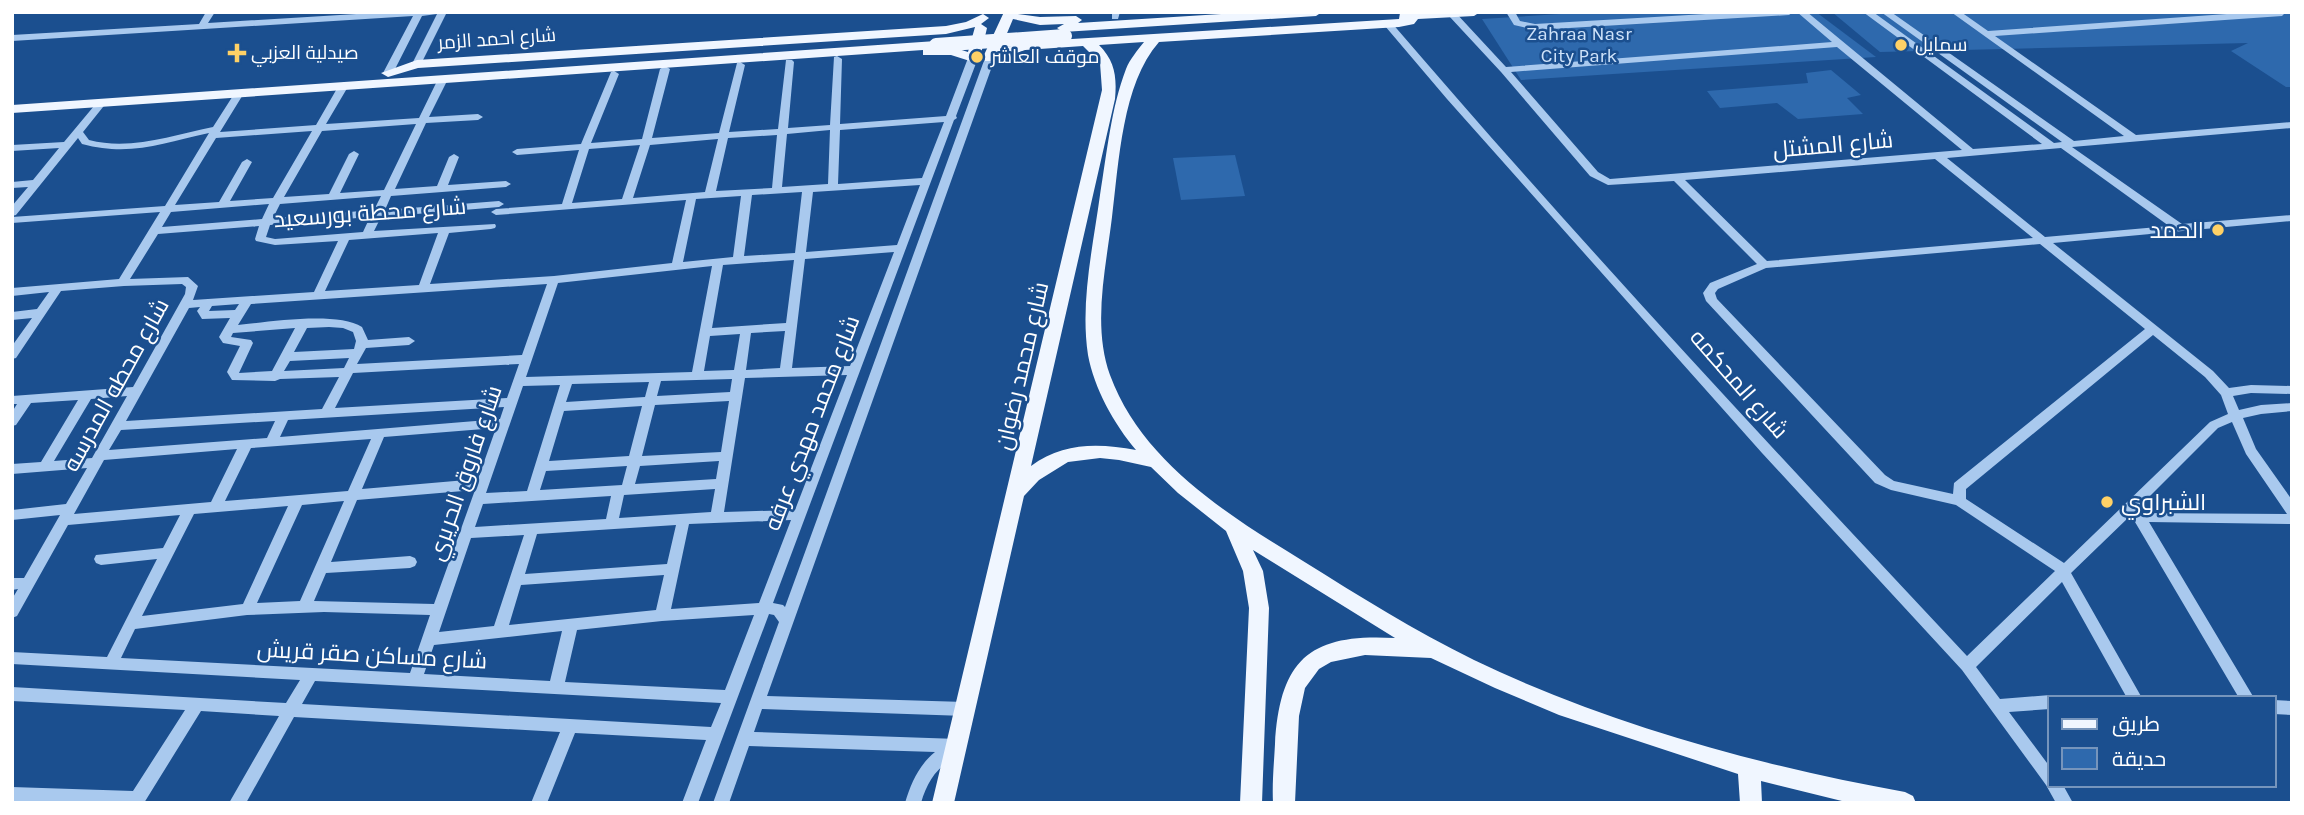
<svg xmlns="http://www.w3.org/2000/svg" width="2304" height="815" font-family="Karla,Cairo,sans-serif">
	<rect width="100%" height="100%" fill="#1b4f8f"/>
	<!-- green -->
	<g fill="#2e69ad">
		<polygon points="1593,12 1816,12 1876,57 1521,80 1482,19"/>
		<polygon points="1832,12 2292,12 2292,87 2286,87 2231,51 2248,43 1880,52"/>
		<polygon points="1831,70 1861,95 1847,98 1863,114 1798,119 1777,103 1720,108 1707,91 1808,83 1806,73"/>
		<polygon points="1235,155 1245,196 1181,200 1173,158"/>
	</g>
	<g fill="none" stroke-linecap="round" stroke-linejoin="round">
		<!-- minor -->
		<g fill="#a9c9ee" fill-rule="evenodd">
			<polygon points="206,12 215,12 208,23 389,12 447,12 420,66 414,66 412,64 437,14 422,16 393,73 388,76 383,73 413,16 12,41 12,35 199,24"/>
			<polygon points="1112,12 1120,12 1118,19 1112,19"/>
			<path d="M1449,12H1455L1506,67L1832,42L1797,12H1807L1973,149L2042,144L1863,12H1873L2054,143L2062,142L1881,12H1891L2074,141L2124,136L1951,12H1961L1988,31L2255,12H2286L2282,16L1995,36L2136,135L2292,122V128L2072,147L2182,224L2292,215V221L2053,243L2213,371L2229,388L2251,385L2292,386V394L2251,393L2233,396L2239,410L2261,405L2292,403V411L2261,414L2243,418L2256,449L2292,500V524L2149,522L2254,698H2239L2135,522L2130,521L2129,517L2071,573L2142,698H2127L2062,582L1976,667L2000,699L2050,695L2055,697L2050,698V709L2009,712L2050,767V785H2063L2073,803H2056L2046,785L1962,670L1762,453L1447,99L1385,26V22H1391C1577,239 1772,448 1967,656L2055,571L1956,505L1891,490L1875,483L1706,301L1703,293L1710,283L1757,264L1674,181L1608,185L1590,176L1501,72L1449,16ZM1837,47L1962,150L1610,179L1598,172L1511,72ZM2061,148L2169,226L2045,237L1947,158ZM1935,159L2033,238L1767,261L1685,180ZM2040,244L2145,329L1954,483L1953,494L1894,481L1885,475L1717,299L1715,293L1718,289L1766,268ZM2153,335L2205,377L2221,395L2228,414L2210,422L2064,563L1966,499V489ZM2232,422L2246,454L2287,514L2133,513L2218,428Z"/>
			<polygon points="1506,12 1515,12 1520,21 1535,24 1740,12 1793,12 1789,15 1535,30 1514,25"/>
			<path d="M973,55L978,58L956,116L957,118L954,120L773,603L783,605L785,607L985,58L987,56H993L995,58L767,696L965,702L970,704L972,709L970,714L965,716L762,709L754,732L958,739L963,741L966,746L962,754C939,764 928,779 921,803H905C911,783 919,765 935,752L749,746L729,803H713L779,622L774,615L769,614L698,803H682L706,740L575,733L547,803H531L560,732L294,717L246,803H229L279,716L201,711L144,803L12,801V787L133,791L185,710L12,701V687L286,703L300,680L12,664V652L107,657L157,559L101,565L96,563L94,559L96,555L163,548L180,515L68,525L17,616L12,618V599L18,589L12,590V578H24L60,515L12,520V510L66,504L87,468L12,474V464L41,462L78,400L31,403L16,425L12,426V412L17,404H12V396L133,387L185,294L186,287L182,284L124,286L61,291L16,358L12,359V346L32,318L12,320V312L37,309L49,292L12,296V288L119,279L160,212L12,223V217L165,206L209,133C162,143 131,157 82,144L78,138L16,215L12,216V206L28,187L12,188V182L33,180L59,148L12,151V145L64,142L99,100L102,99L107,102L83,132L89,140C131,151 172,135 213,127L236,91L239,90L244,93L220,132L316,125L339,85L344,82L349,85L326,124L419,118L438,79L443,76L448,79L429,117L478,114L483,117L478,120L426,123L395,189L437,186L449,157L454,154L459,157L448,185L506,181L511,184L506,187L391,196L385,210L499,201L504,204L499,207L381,217L374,231L495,224L496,226L495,228L491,229L449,233L430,284L554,276L672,263L686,200L496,215L491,212L496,209L562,204L579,150L517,155L512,152L517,149L581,144L611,72L614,71L619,74L591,143L642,139L660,69L665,66L670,69L652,138L719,133L737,63L740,62L745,65L729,132L778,129L786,60H792L794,62L788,128L830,125L834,57L837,56L842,59L840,124L946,116L968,58ZM944,122L922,178L838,184L840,130ZM416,124L384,190L340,193L359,154L354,151L349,154L329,194L284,197L322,131ZM830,130L828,184L782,187L787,134ZM312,131L273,198L230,201L252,162L247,159L242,162L219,202L175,205L216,138ZM777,135L772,188L716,191L728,138ZM718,139L705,192L633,198L650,145ZM640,145L622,199L572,203L589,149ZM920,185L897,245L806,252L813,192ZM802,192L795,253L744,256L752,195ZM381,196L374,210L273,218L280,204ZM741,196L733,257L683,262L696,199ZM269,204L262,219L162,227L171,212ZM370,217L363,232L275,239L266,237L270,225ZM259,226L255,239L256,241L275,245L338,241L314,292L193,300L198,286L188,277L130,279L158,234ZM438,233L419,285L325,291L349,240ZM894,252L850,366L792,368L805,259ZM794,260L786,323L712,328L723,265ZM712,266L692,372L526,377L558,283ZM547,284L522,355L357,364L366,348L409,345L415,341L409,337L368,340L362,327C337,311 268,322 238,325L251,304ZM239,304L235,310L209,311L212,306ZM200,307L197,311L202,319L230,318L219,337L223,343L240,346L227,372L232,380L275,381L280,379L339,377L322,409L126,421L189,308ZM329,327L343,328L353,332L356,341L354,349L294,352L307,328ZM295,328L272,371L239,373L253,343L251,340L231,337L233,333ZM785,331L780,368L746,370L751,333ZM740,334L734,370L704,371L710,336ZM349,358L344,368L284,371L290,361ZM519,364L507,398L335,408L353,373ZM847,375L795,510L724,512L745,378ZM732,379L730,392L657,396L661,381ZM649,382L645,397L566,402L572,384ZM560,385L527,491L486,493L523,386ZM127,396L92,458L54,461L91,399ZM729,401L721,452L642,456L655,405ZM642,406L629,456L549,461L564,411ZM504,407L500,419L280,437L288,420ZM275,421L267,438L109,450L121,430ZM496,428L478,479L362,489L384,437ZM371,439L348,491L225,501L251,448ZM237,449L211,502L74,514L104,460ZM719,461L716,479L635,484L640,466ZM627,466L622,485L540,490L546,471ZM715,489L711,512L619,518L624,495ZM475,490L434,604L314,601L326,573L410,568L415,566L417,562L415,558L410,556L331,562L357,500ZM611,496L606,519L475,527L483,504ZM344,501L300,601L257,603L302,505ZM288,506L243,604L142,616L194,514ZM791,520L759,603L671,609L689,524ZM676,525L667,564L525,574L537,534ZM524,535L494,626L439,632L471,538ZM664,575L656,610L509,625L521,585ZM324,612L430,615L410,673L121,658L135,629L247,615ZM754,615L725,690L565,682L577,630L662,621ZM562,631L550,681L424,674L434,645ZM315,681L721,703L711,727L302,704Z"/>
			<polygon points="2274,700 2292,701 2292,715 2274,714"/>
		</g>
		<!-- major -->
		<g fill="#f0f6ff" fill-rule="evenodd">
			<path d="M1004,12L1040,17L1076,16L1082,20L1078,23L1253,12H1322L1316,16L1063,32L1057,28L1064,24L1040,25L1013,19L1000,50L1023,42L1399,19L1400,13L1404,12H1480L1474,16L1418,19L1414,24L1399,27L1159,42C1122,84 1119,162 1112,217C1106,268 1092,325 1110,375C1142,462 1228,515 1303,561C1359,596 1415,631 1474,660C1607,724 1760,766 1905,792L1913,796L1916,803H1850L1761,781L1762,803H1740L1738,774L1559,715L1495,688L1431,658L1365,655L1331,662L1319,669L1305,688L1299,716L1295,803H1273C1272,783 1274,763 1275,744C1280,659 1310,633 1395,638L1253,550L1263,571L1269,608L1262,803H1240L1249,608L1243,571L1226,531L1178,493L1151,467L1119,460L1100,458L1068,462L1039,480L1024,496L954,803H932L1102,90L1100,63L1083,46L1025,50L995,61H985L984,55ZM1144,42C1137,51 1130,59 1126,69C1111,108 1107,153 1100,195C1093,247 1080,302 1088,355C1094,388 1114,424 1136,450C1099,443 1063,442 1031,466L1115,99C1117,77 1115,61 1099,45Z"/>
			<polygon points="983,14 989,18 981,24 987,28 980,58 973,62 951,55 923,55 923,50 12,113 12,105 936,41 941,42 941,48 952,47 968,52 975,27 946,34 418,68 388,77 381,73 417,60 946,26 966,22"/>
		</g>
		<!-- major-bridge -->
		<polyline stroke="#f0f6ff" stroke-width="14" points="936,45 1065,36"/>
	</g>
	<!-- markers -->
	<g fill="#ffd166" stroke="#1b4f8f" stroke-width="2.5">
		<circle cx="1901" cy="45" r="7"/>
		<path d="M233.5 42.5h7v7h7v7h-7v7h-7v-7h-7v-7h7z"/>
		<circle cx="977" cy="57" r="7"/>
		<circle cx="2218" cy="230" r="7"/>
		<circle cx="2107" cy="502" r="7"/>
	</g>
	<g text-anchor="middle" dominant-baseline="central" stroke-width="5" stroke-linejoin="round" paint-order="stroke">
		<!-- far-park labels -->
		<g font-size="19" fill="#cfe3fa" stroke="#1b4f8f">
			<text x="1579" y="34">Zahraa Nasr<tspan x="1579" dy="22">City Park</tspan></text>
		</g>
		<!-- far-street labels -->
		<g font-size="19" fill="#fff" stroke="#1b4f8f">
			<text transform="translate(497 39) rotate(-4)">شارع احمد الزمر</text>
		</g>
		<!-- far-poi labels -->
		<g font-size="19" fill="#fff" stroke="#1b4f8f" text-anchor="start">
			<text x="1915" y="45">سمايل</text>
			<text x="251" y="53">صيدلية العزبي</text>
			<text x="991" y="57">موقف العاشر</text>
		</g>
		<!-- street labels -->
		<g font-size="23" fill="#fff" stroke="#1b4f8f">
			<text transform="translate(1833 145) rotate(-5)">شارع المشتل</text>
			<text transform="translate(370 213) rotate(-4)">شارع محطة بورسعيد</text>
			<text transform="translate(1022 366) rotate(-77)">شارع محمد رضوان</text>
			<text transform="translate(1739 384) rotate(49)">شارع المحكمه</text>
			<text transform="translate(116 385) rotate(-61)">شارع محطه المدرسه</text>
			<text transform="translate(812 423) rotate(-69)">شارع محمد مهدي عرفه</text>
			<text transform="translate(465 473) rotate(-71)">شارع فاروق الحريري</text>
			<text transform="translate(372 655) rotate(3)">شارع مساكن صقر قريش</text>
		</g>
		<!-- poi labels -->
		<g font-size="23" fill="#fff" stroke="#1b4f8f" text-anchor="end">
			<text x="2204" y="230">الحمد</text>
			<text x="2121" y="502" text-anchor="start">الشبراوي</text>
		</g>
	</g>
	<!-- border -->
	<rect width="2304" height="815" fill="none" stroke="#ffffff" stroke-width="28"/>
	<!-- legend -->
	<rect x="2048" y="696" width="228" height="91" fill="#1b4f8f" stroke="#7695bc" stroke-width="2"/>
	<rect x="2062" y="719" width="35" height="10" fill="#f0f6ff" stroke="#7695bc" stroke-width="2"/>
	<text x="2112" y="731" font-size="21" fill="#ffffff">طريق</text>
	<rect x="2062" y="748" width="35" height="21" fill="#2e69ad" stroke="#7695bc" stroke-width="2"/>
	<text x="2112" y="766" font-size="21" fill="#ffffff">حديقة</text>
</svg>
